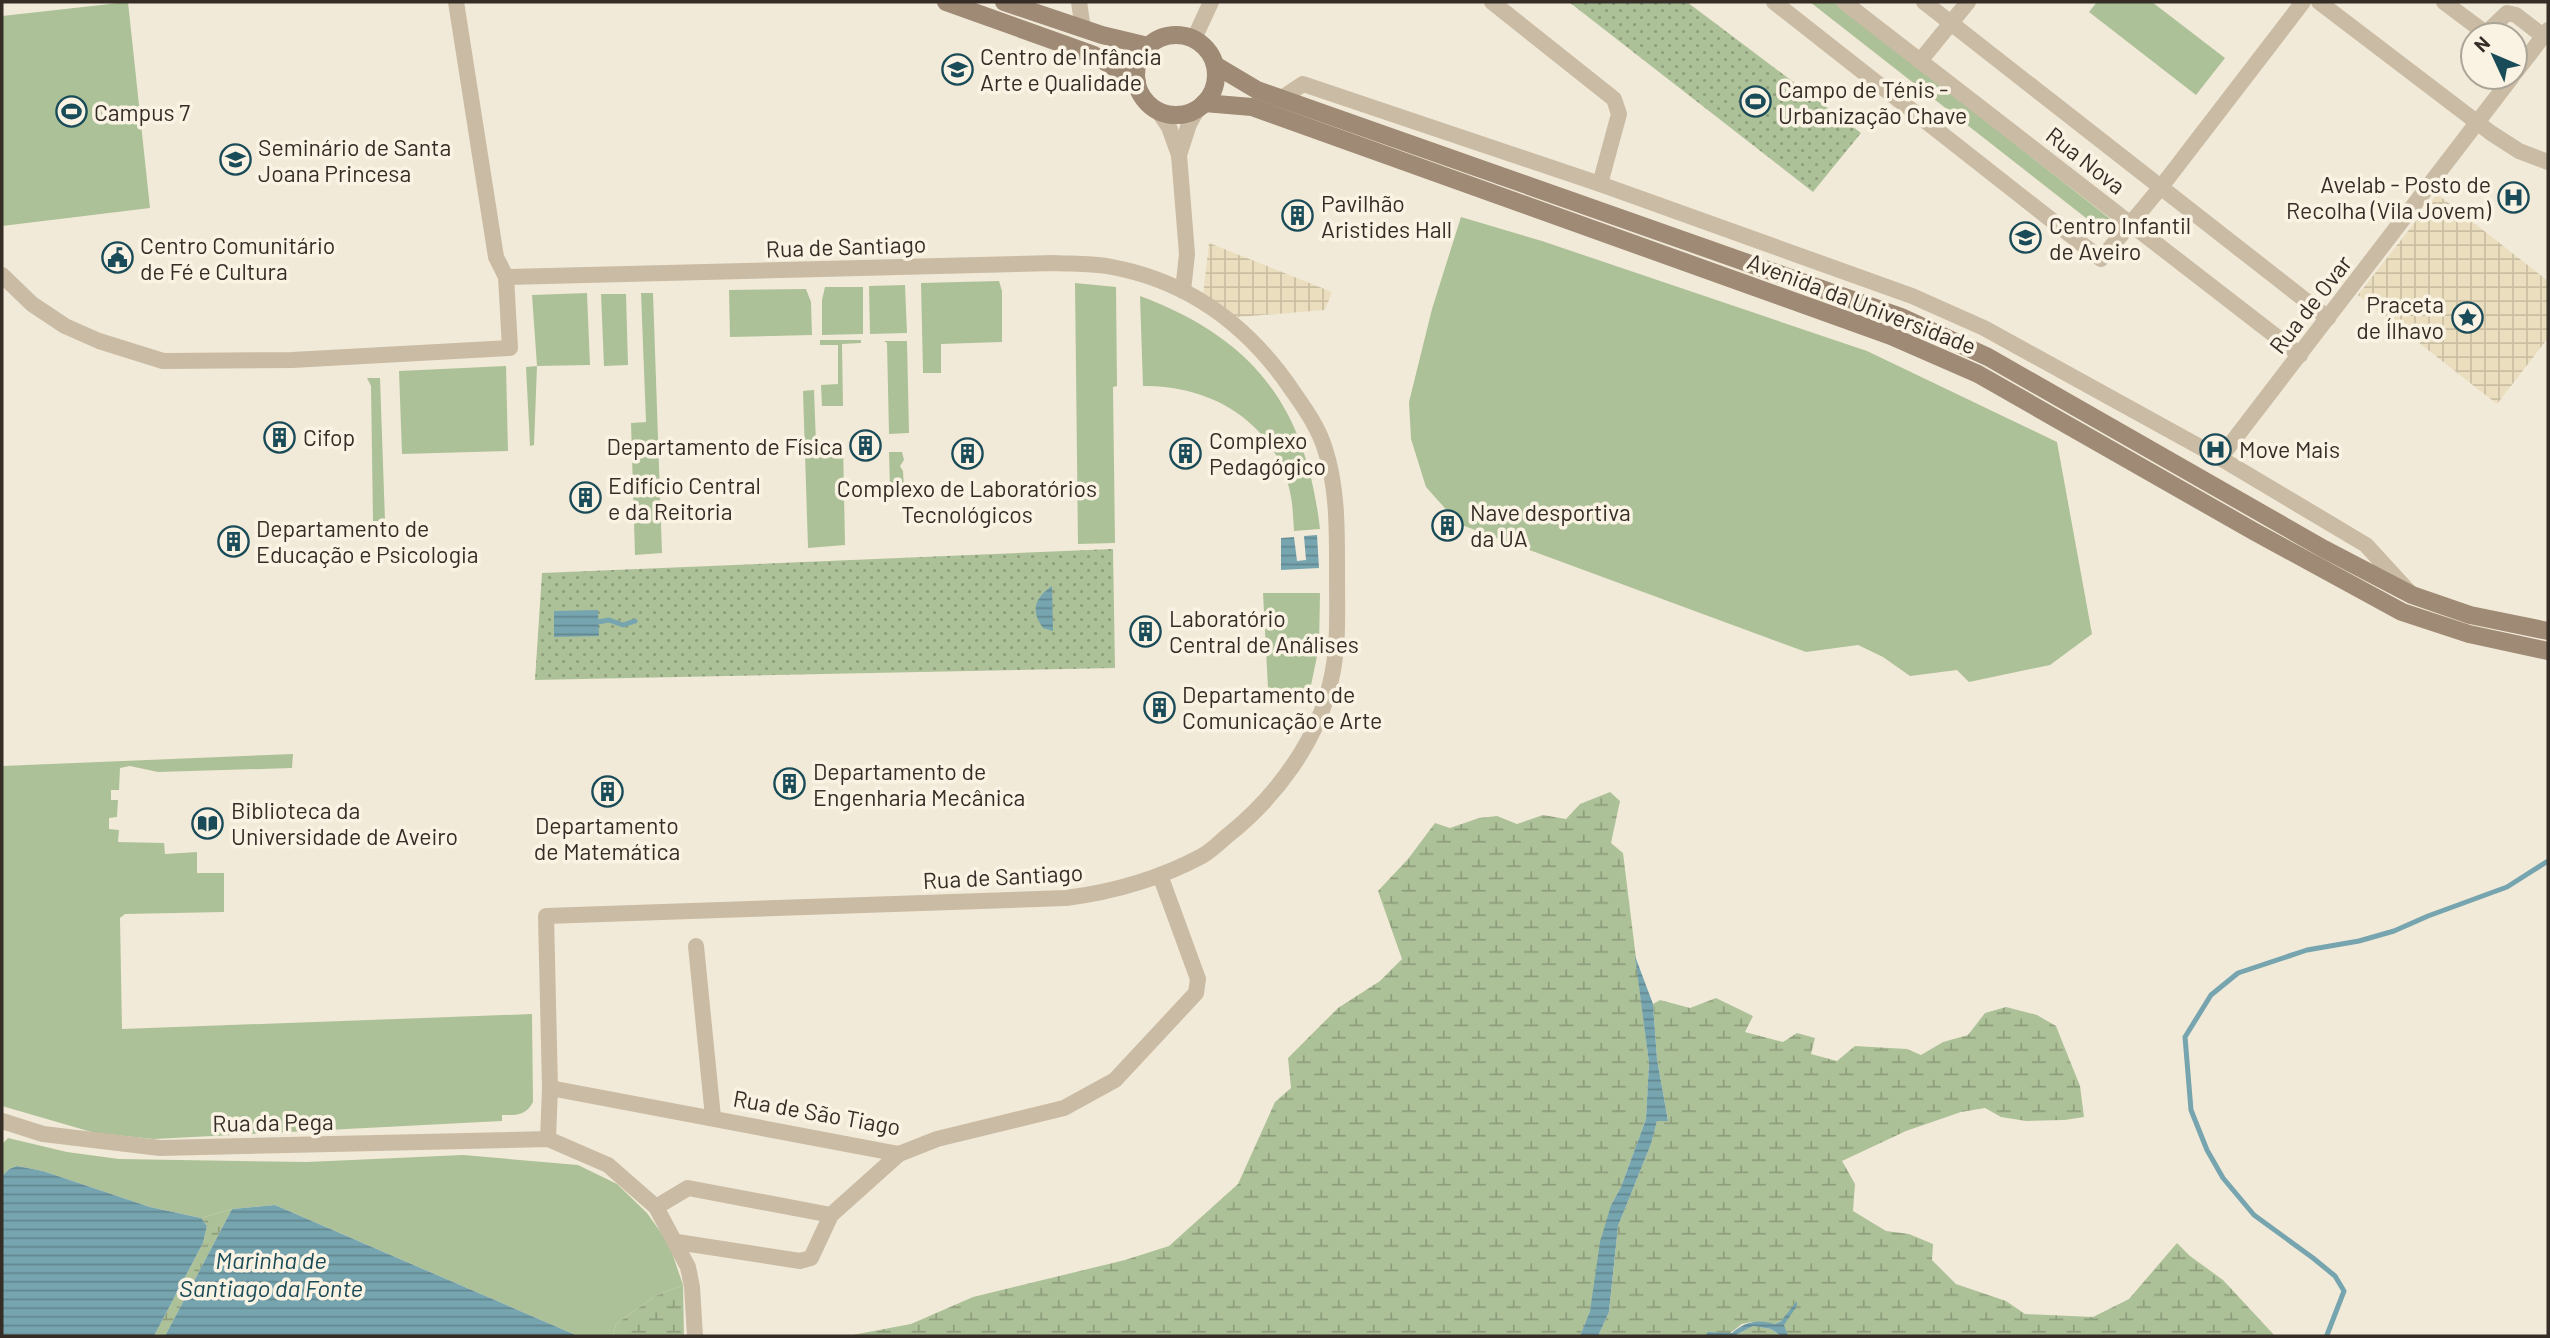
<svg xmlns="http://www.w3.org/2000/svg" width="2550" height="1338" font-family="Barlow,sans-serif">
	<defs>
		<pattern id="wetland-marsh" width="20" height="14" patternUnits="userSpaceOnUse" patternTransform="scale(1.75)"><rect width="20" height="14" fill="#adc198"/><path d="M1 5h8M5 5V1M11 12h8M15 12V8" fill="none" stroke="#8e9d7c"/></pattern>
		<pattern id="park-dots" width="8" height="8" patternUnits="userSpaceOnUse" patternTransform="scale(1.75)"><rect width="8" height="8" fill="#adc198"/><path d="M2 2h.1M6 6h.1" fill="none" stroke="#8e9d7c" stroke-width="1.8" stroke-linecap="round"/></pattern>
		<pattern id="plaza-grid" width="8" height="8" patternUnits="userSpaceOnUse" patternTransform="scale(1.75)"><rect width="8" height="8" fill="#ebdebe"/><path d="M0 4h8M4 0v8" fill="none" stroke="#cabfa3"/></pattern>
		<pattern id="water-rules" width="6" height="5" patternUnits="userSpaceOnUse" patternTransform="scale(1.75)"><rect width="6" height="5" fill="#76a5b0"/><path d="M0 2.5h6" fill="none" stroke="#62878f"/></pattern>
	</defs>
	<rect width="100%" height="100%" fill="#f2ead8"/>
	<!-- grass -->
	<g fill="#adc198">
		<polygon points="128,2 150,208 2,226 2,16"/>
		<polygon points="1810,2 1834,2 2118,225 2109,236"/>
		<polygon points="2097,2 2152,2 2225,58 2196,95 2089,12"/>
		<polygon points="1461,217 1542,241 1867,351 2057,442 2092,634 2050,665 1969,682 1957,670 1910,676 1883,657 1858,645 1806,652 1459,524 1426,487 1411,439 1409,402 1432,309"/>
		<polygon points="999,281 1002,291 1002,342 941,344 941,373 923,373 921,283"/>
		<polygon points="1075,283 1116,287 1117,386 1113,387 1115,543 1078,544"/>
		<polygon points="905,285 907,333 870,334 869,286"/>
		<polygon points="825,287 863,287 863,334 822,335 822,300"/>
		<polygon points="806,289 811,302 812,335 730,337 729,290"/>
		<polygon points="587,293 590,365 537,366 534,445 530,446 526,367 537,366 532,295"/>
		<polygon points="641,293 653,293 662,553 635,555 631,423 646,422"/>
		<polygon points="601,294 626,294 628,365 604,366"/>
		<path d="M1140,296C1255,339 1306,408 1320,529L1294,531C1293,518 1293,505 1290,492C1275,422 1211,385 1143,386Z"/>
		<polygon points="820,340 861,340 861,343 842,344 843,406 822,406 821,385 838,384 838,345 820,345"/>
		<polygon points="884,341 907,341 909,433 889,434 887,343"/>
		<polygon points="506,366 508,451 402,454 399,371"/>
		<polygon points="367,378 380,378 385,521 373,521 371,386"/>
		<polygon points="814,390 816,444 843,441 845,545 808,548 803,391"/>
		<polygon points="889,452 902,452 904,460 900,466 903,471 904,488 890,488"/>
		<polygon points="1263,593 1320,593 1319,647 1310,690 1268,688"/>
		<path d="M293,754L292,768L158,772L130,766L120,768L119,790H111V800H118L117,817L109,818V829L119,830L118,842L164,843L165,854L197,852V873H224V912L125,914L120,918L122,1029L532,1014L533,1102C526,1116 516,1115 502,1115V1121L154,1139L95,1133L2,1106V766Z"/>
		<polygon points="8,1138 67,1152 119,1159 307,1162 463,1155 578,1165 617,1184 647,1213 669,1244 683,1285 655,1296 616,1324 613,1336 578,1336 275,1205 232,1209 201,1218 150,1207 43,1171 17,1166 9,1169 2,1176 2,1144"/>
	</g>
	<!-- wetland -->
	<g fill="url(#wetland-marsh)">
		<polygon points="1610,792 1620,801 1611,843 1623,853 1649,1063 1646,1119 1621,1187 1611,1205 1590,1311 1580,1336 847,1336 911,1324 973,1297 1125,1260 1169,1246 1238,1184 1275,1102 1291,1088 1288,1058 1338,1008 1380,981 1402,959 1378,891 1408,859 1435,823 1450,828 1479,818 1497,816 1517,824 1543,815 1566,819 1580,804"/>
		<polygon points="1716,998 1753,1016 1745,1032 1783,1042 1797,1033 1815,1038 1811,1054 1837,1061 1855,1046 1907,1049 1921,1055 1943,1042 1968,1035 1985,1013 2006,1007 2037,1015 2056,1026 2080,1086 2084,1117 2065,1120 2026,1121 2001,1117 1985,1108 1961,1112 1906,1131 1842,1161 1855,1184 1853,1211 1886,1231 1909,1234 1933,1244 1932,1260 1956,1284 2006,1301 2025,1314 2093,1317 2129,1299 2177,1243 2190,1256 2223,1280 2275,1336 1788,1336 1783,1325 1789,1316 1775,1324 1751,1322 1742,1324 1729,1334 1709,1332 1706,1336 1598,1336 1609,1312 1618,1226 1651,1144 1657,1121 1668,1121 1657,1059 1653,1004 1660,1000 1690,1008"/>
		<polygon points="232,1209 165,1336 154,1336 203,1243 207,1226 201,1218"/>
		<polygon points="683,1285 684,1336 613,1336 616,1324 655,1296"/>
		<polygon points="1753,1326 1771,1329 1781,1336 1734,1336"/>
	</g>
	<!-- park -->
	<g fill="url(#park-dots)">
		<polygon points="1569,2 1687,2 1861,133 1813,192"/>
		<polygon points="1113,549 1115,668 535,680 542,573"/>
	</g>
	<!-- plaza -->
	<g fill="url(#plaza-grid)">
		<polygon points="2437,194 2548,281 2548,338 2497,404 2358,295"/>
		<polygon points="1209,243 1332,292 1325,310 1237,317 1203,296"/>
	</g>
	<!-- water -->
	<g fill="url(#water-rules)">
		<polygon points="1317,535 1319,568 1281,570 1281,538 1294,537 1297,561 1306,560 1304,536"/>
		<path d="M1052,586L1053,631L1043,628C1030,610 1035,598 1052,586Z"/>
		<polygon points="598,610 599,636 554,637 554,611"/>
		<polygon points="1635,956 1653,1004 1657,1059 1668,1121 1657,1121 1651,1144 1618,1226 1609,1312 1598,1336 1580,1336 1590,1311 1600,1242 1611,1205 1621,1187 1646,1119 1649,1063"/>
		<polygon points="17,1166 43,1171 150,1207 201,1218 207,1226 203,1243 154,1336 2,1336 2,1176 9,1169"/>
		<polygon points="275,1205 578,1336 165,1336 232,1209"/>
		<path d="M1797,1301V1306L1784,1325L1788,1336H1781L1771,1329L1753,1326L1734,1336H1705L1708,1332L1732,1333C1745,1321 1759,1319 1775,1324L1781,1321Z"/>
	</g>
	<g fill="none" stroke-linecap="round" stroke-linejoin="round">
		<!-- stream -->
		<g stroke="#76a5b0" stroke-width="5">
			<polyline points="598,622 609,620 623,625 635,621"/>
			<polyline points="2327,1335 2344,1291 2335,1276 2313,1258 2254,1215 2223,1178 2207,1150 2191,1110 2185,1037 2211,995 2238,973 2307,950 2359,941 2394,931 2428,916 2507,887 2548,861"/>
		</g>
		<!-- street -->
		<g stroke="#cabba4" stroke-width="16">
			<polyline points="1079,2 1083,29"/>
			<polyline points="1492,2 1614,99 1619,114 1600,184"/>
			<polyline points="1774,2 2101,259 2161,187 2303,2"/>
			<polyline points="1844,2 2300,355"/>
			<polyline points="1924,2 2328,318"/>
			<polyline points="2319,2 2491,133 2519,151 2548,162"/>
			<polyline points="2444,2 2488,35"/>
			<polyline points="2486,33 2507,13 2516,15 2543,36"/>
			<polyline points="1194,39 1211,2"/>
			<polyline points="1920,61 1968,2"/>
			<polyline points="2515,73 2548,30"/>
			<polyline points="1282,98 1303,84 1600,184 1912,296 1984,328 2220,458 2366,545 2410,593"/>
			<polyline points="1158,111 1169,127 1179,155 1187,254 1183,291"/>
			<polyline points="1179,155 1189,124 1198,108"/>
			<polyline points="2,275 32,304 65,326 99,341 163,361 292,360 510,348 506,277 496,257 456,2"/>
			<path d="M506,277L1054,263C1073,264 1093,263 1112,267C1192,282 1250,327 1294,393C1306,410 1319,429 1325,449C1338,489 1337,533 1337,575C1337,610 1339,646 1331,680C1318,741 1275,798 1227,836C1219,843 1211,851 1202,856C1159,879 1113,892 1066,898L546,916L550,1088L548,1139"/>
			<polyline points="2220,458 2512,77"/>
			<polyline points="696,946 713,1117"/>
			<polyline points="550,1088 899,1154 937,1139 1064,1108 1115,1080 1196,993 1198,979 1160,875"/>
			<polyline points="2,1121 43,1134 160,1148 548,1139 608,1165 656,1207 688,1267 692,1287 695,1336"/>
			<polyline points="656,1207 688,1188 831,1215"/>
			<polyline points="677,1242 800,1261 811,1258 831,1215 899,1154"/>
		</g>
		<!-- secondary -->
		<g stroke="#9e8a75" stroke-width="18">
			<polyline points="946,2 1094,55 1137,82"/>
			<polyline points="1004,2 1102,35 1148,46"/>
			<circle cx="1176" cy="75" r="40"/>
			<polyline points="1215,65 1257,90 1901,317 1988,357 2324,549 2412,595 2470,615 2548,631"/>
			<polyline points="1204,103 1252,107 1891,336 1978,374 2255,532 2402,612 2469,634 2548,651"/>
		</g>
	</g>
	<!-- icons -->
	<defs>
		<symbol id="school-ring" viewBox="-11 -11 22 22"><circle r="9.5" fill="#faf3e4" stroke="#1a4b58" stroke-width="1.5"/><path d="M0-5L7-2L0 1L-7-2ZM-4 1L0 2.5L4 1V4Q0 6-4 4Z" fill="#1a4b58"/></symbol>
		<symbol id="stadium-ring" viewBox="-11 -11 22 22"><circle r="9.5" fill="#faf3e4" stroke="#1a4b58" stroke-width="1.5"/><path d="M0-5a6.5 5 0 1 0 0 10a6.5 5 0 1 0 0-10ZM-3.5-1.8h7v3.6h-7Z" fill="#1a4b58"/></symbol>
		<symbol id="university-ring" viewBox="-11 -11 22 22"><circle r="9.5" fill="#faf3e4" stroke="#1a4b58" stroke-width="1.5"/><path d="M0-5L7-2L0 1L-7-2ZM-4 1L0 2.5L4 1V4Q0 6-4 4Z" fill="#1a4b58"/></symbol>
		<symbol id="hospital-ring" viewBox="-11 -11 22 22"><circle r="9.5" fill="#faf3e4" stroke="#1a4b58" stroke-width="1.5"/><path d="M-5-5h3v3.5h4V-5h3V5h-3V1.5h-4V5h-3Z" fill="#1a4b58"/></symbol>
		<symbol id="building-ring" viewBox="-11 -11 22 22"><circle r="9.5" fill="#faf3e4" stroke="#1a4b58" stroke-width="1.5"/><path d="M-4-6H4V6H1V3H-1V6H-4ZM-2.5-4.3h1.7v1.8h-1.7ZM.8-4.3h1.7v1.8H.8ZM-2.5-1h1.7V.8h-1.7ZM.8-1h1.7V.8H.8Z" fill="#1a4b58"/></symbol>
		<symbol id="civic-ring" viewBox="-11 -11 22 22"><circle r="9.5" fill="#faf3e4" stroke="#1a4b58" stroke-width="1.5"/><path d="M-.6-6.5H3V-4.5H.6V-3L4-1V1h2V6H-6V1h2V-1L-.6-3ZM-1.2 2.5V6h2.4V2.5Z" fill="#1a4b58"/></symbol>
		<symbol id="sight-ring" viewBox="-11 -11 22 22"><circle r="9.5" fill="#faf3e4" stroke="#1a4b58" stroke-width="1.5"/><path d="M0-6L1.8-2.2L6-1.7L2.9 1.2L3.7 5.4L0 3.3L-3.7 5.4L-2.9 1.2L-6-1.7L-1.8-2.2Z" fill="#1a4b58"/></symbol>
		<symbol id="library-ring" viewBox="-11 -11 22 22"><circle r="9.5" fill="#faf3e4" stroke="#1a4b58" stroke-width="1.5"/><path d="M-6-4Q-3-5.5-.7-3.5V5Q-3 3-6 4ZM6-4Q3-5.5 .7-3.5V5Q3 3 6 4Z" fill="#1a4b58"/></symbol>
	</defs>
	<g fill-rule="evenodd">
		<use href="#school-ring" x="940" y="52" width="35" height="35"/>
		<use href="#stadium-ring" x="1738" y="84" width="35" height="35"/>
		<use href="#stadium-ring" x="54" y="94" width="35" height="35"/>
		<use href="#university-ring" x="218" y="142" width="35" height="35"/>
		<use href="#hospital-ring" x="2496" y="180" width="35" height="35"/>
		<use href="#building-ring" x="1280" y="198" width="35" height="35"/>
		<use href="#school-ring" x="2008" y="220" width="35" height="35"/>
		<use href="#civic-ring" x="100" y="240" width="35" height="35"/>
		<use href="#sight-ring" x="2450" y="300" width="35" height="35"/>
		<use href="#building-ring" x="262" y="420" width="35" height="35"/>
		<use href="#building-ring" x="848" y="428" width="35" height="35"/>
		<use href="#hospital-ring" x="2198" y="432" width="35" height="35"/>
		<use href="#building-ring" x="1168" y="436" width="35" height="35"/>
		<use href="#building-ring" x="950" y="436" width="35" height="35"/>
		<use href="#building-ring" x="568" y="480" width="35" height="35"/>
		<use href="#building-ring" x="1430" y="508" width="35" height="35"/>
		<use href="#building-ring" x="216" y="524" width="35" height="35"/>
		<use href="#building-ring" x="1128" y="614" width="35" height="35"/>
		<use href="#building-ring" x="1142" y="690" width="35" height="35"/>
		<use href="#building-ring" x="772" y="766" width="35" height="35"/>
		<use href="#building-ring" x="590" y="774" width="35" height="35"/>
		<use href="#library-ring" x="190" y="806" width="35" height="35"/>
	</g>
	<g text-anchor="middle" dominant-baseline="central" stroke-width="7" stroke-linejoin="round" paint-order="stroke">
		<!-- poi labels -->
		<g font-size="23" fill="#352d26" stroke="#faf3e4" text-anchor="start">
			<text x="980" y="56">Centro de Infância<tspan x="980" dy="26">Arte e Qualidade</tspan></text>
			<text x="1778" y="89">Campo de Ténis -<tspan x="1778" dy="26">Urbanização Chave</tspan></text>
			<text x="94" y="112">Campus 7</text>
			<text x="258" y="147">Seminário de Santa<tspan x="258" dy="26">Joana Princesa</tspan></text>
			<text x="2491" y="184" text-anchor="end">Avelab - Posto de<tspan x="2491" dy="26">Recolha (Vila Jovem)</tspan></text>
			<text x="1321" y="203">Pavilhão<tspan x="1321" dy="26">Aristides Hall</tspan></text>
			<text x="2049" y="225">Centro Infantil<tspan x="2049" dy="26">de Aveiro</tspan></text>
			<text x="140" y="245">Centro Comunitário<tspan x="140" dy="26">de Fé e Cultura</tspan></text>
			<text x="2444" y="304" text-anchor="end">Praceta<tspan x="2444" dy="26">de Ílhavo</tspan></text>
			<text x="303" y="437">Cifop</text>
			<text x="1209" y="440">Complexo<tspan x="1209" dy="26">Pedagógico</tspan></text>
			<text x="843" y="446" text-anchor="end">Departamento de Física</text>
			<text x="2239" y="449">Move Mais</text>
			<text x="608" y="485">Edifício Central<tspan x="608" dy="26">e da Reitoria</tspan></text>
			<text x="967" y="488" text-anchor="middle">Complexo de Laboratórios<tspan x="967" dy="26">Tecnológicos</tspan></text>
			<text x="1470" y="512">Nave desportiva<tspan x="1470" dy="26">da UA</tspan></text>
			<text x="256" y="528">Departamento de<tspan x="256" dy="26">Educação e Psicologia</tspan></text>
			<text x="1169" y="618">Laboratório<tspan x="1169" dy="26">Central de Análises</tspan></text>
			<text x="1182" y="694">Departamento de<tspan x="1182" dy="26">Comunicação e Arte</tspan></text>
			<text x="813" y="771">Departamento de<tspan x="813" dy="26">Engenharia Mecânica</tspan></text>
			<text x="231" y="810">Biblioteca da<tspan x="231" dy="26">Universidade de Aveiro</tspan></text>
			<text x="607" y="825" text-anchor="middle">Departamento<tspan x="607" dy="26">de Matemática</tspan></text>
		</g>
		<!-- street labels -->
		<g font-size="23" fill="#352d26" stroke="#faf3e4">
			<text transform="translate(2086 160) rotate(38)">Rua Nova</text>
			<text transform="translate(846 246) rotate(-2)">Rua de Santiago</text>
			<text transform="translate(1862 303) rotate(21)">Avenida da Universidade</text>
			<text transform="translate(2310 304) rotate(-52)">Rua de Ovar</text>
			<text transform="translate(1003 876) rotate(-3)">Rua de Santiago</text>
			<text transform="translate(817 1112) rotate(10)">Rua de São Tiago</text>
			<text transform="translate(273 1122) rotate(-1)">Rua da Pega</text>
		</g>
		<!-- water labels -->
		<g font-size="24" font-style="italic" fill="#1a4b58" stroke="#faf3e4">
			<text x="271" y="1259">Marinha de<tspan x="271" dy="28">Santiago da Fonte</tspan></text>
		</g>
	</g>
	<!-- border -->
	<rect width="2550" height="1338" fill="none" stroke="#352d26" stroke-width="7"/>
	<!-- north arrow -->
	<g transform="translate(2494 56) rotate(314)"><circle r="33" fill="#faf3e4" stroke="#aba498" stroke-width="2"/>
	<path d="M0-5L12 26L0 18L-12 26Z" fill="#1a4b58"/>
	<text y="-10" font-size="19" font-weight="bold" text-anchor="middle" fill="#352d26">N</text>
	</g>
</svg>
